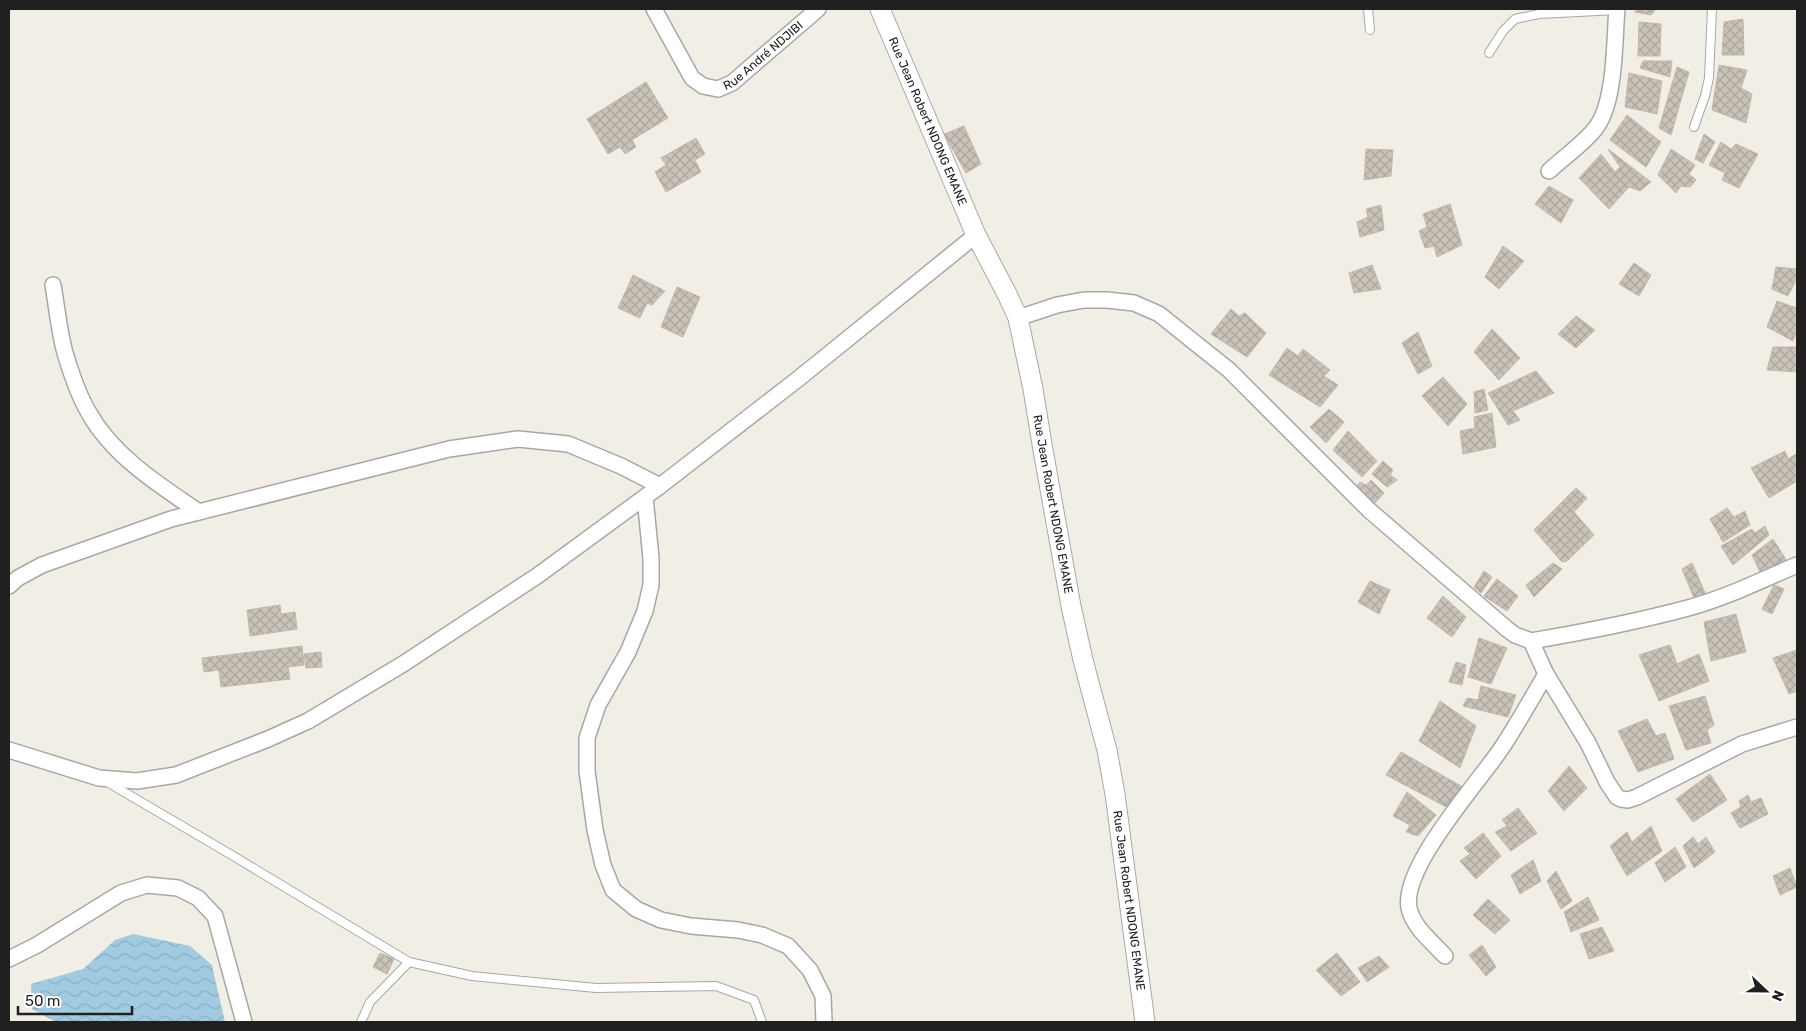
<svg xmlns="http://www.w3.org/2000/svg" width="1806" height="1031" font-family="Rubik,sans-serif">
	<defs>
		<pattern id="water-waves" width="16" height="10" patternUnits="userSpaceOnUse" patternTransform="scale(1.25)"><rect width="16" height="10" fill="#a2cbe2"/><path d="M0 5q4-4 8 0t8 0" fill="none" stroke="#8baec2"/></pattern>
		<pattern id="building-cross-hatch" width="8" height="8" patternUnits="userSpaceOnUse" patternTransform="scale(1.25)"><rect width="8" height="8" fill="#c9c2b8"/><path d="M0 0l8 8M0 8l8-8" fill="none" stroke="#aca69e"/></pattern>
	</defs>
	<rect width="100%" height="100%" fill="#f1efe5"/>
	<!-- water -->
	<polygon fill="url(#water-waves)" points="133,934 190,946 212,965 225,1022 56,1022 32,1009 31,984 83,969 115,940"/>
	<!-- building -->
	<g fill="url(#building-cross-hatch)" stroke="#c4b8a6">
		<polygon points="1636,9 1656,9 1651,15 1635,12"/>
		<polygon points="1743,19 1744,55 1722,55 1724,22"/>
		<polygon points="1639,22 1661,24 1660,56 1638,56"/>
		<polygon points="1643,61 1672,61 1670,77 1640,68"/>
		<polygon points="1719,65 1747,70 1741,88 1752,94 1746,123 1712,110"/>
		<polygon points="1677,67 1689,72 1671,135 1659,128"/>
		<polygon points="1629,73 1662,81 1657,114 1625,107"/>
		<polygon points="646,82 668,118 632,140 636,147 625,154 620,147 608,154 587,119"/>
		<polygon points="1627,115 1661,142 1646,167 1610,140"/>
		<polygon points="964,126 981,164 966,173 944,134"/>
		<polygon points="1704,134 1715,142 1703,163 1695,159"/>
		<polygon points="696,138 705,154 695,160 701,172 666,192 655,172 666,165 661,158"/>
		<polygon points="1721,142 1731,149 1736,144 1758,154 1739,188 1722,180 1725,173 1709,165"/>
		<polygon points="1366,149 1393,150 1391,176 1364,180"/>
		<polygon points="1608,149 1651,182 1640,191 1629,187 1609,209 1579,178 1601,154 1615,172 1620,167"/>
		<polygon points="1671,149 1695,165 1689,174 1696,180 1690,187 1681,186 1676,193 1658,175"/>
		<polygon points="1549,186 1573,200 1561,223 1535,204"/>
		<polygon points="1450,204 1462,245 1437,257 1434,246 1425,248 1419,231 1427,227 1423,214"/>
		<polygon points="1381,205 1384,230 1360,237 1357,222 1368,217 1366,209"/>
		<polygon points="1503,246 1524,261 1499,289 1485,277"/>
		<polygon points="1634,263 1651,275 1639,296 1619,284"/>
		<polygon points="1372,265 1381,289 1354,293 1349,273"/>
		<polygon points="1776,267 1797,269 1797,278 1788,296 1772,289"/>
		<polygon points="633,275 665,291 652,305 647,303 640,318 618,308"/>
		<polygon points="677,287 700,297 683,337 661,327"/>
		<polygon points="1777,301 1797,308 1797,330 1793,341 1767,327"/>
		<polygon points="1231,309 1239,316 1245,313 1266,333 1247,357 1211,334"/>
		<polygon points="1576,316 1595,330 1576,348 1558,334"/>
		<polygon points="1492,329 1520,358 1499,380 1474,352"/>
		<polygon points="1418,332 1432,366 1418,374 1402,343"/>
		<polygon points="1773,347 1797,347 1797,372 1767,370"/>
		<polygon points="1287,348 1298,356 1303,349 1330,370 1324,376 1338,385 1320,407 1269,375"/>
		<polygon points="1536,371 1554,393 1513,411 1520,420 1508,425 1488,393"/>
		<polygon points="1443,377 1467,404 1448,426 1422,396"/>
		<polygon points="1484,389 1488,410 1475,413 1474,392"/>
		<polygon points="1329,409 1344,422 1326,443 1310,427"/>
		<polygon points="1492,413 1496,447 1463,454 1460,431 1475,428 1474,417"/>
		<polygon points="1348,431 1377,461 1362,477 1333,450"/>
		<polygon points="1785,451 1788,459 1796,454 1797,481 1769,498 1751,468"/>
		<polygon points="1383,461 1393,470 1390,475 1397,480 1387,487 1372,474"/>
		<polygon points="1371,480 1384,493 1375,503 1356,487 1360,482 1366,485"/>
		<polygon points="1576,488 1587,498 1574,512 1594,535 1567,561 1562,562 1534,530"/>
		<polygon points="1727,508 1734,517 1745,511 1750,525 1723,542 1710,519"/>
		<polygon points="1765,526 1769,535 1733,565 1721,546 1752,529 1755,533"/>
		<polygon points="1773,539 1787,561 1761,574 1752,555"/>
		<polygon points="1553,563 1562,569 1534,597 1526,585"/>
		<polygon points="1692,563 1706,595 1694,598 1682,569"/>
		<polygon points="1484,571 1492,577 1481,593 1474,587"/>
		<polygon points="1497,579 1518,596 1507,611 1484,596"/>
		<polygon points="1370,581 1390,590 1379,614 1358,602"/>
		<polygon points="1774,585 1784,589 1772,614 1762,609"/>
		<polygon points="1443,596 1466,617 1452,637 1427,618"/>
		<polygon points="280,605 281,614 295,612 297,629 250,636 247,610"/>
		<polygon points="1736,614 1746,652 1711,661 1704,622"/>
		<polygon points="1479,638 1507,648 1491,684 1468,677"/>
		<polygon points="1670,645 1677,664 1699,654 1709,681 1659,701 1639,655"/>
		<polygon points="302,646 304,665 288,667 290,679 221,687 219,670 204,672 202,658"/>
		<polygon points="1797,650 1797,691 1789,694 1773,658"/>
		<polygon points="321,652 322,667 306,668 304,654"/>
		<polygon points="1456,662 1466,665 1462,685 1449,682"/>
		<polygon points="1481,686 1516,695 1508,717 1463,706 1467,698 1478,700"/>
		<polygon points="1705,696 1714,725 1707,730 1711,743 1686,750 1669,706"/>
		<polygon points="1440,701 1476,726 1460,768 1419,741"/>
		<polygon points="1647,719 1656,736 1665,733 1674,759 1638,772 1618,731"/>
		<polygon points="1401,752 1463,787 1452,810 1386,775"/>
		<polygon points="1569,766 1587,788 1564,811 1548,791"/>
		<polygon points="1710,774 1727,800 1693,822 1676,799"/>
		<polygon points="1407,792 1436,815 1418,836 1406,832 1410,825 1393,816"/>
		<polygon points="1748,795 1751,802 1761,798 1768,814 1740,828 1731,813 1741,807 1739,801"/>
		<polygon points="1518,808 1537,833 1511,851 1495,832 1507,826 1502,820"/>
		<polygon points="1651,826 1662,851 1627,876 1610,846 1627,832 1632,842"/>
		<polygon points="1483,833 1501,856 1476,879 1460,861 1470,854 1464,848"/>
		<polygon points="1693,837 1698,844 1706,837 1715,852 1694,868 1683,846"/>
		<polygon points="1675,847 1686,867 1665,882 1655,863"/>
		<polygon points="1533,860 1541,881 1520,894 1511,875"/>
		<polygon points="1790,868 1797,887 1780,895 1773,876"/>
		<polygon points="1556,871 1572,901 1561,909 1547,881"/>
		<polygon points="1588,897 1599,920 1571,932 1564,912"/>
		<polygon points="1488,899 1510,920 1495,934 1473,915"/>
		<polygon points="1602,927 1614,951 1589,959 1580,934"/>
		<polygon points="1482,945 1496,967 1486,976 1469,955"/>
		<polygon points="380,953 394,959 387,974 373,967"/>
		<polygon points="1337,953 1360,982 1341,996 1316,970"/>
		<polygon points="1379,956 1389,967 1367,982 1358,968"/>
	</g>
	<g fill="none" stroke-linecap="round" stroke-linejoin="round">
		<defs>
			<g id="service">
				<polyline points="1368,9 1370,30"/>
				<polyline points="1489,53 1503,31 1515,19 1539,14 1617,10"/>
				<polyline points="1694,127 1705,96 1709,78 1712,9"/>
				<polyline points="107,782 230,854 409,962 472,976 596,988 716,986 754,1000 762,1022"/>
				<polyline points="361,1022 370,1002 409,962"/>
			</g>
			<g id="minor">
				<path id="s1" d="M654,9L692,78L703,86L718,89L732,83L818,9"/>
				<path d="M1549,171C1564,157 1582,145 1595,129C1616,103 1614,42 1617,9"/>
				<path d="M53,285C57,308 59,331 65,353C71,373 78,395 89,413C113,456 159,485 199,512"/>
				<path d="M1018,318L1057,305L1084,300H1107L1134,303L1159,314L1229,370L1369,510L1507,629L1515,635L1531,641C1584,632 1636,622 1688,608C1725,598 1762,580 1797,565"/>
				<polyline points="645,497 651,558 651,585 645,611 628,652 598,705 587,738 587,771 595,830 603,865 613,890 636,909 661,920 691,926 738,930 762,935 788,946 810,970 823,996 824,1022"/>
				<polyline points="9,586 18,578 42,565 171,519 449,449 518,439 568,444 621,466 660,486"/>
				<polyline points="1531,641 1546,674 1588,743 1607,782 1617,797 1621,799 1628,800 1637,797 1742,744 1797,727"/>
				<polyline points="9,750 99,778 137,781 176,775 268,739 308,721 403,664 537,576 660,486 798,379 976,235"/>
				<path d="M1445,956C1432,942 1413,927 1409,908C1401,867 1480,781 1503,746C1518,723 1532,698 1546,674"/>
				<polyline points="9,959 37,945 121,893 147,885 178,888 198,898 215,916 244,1022"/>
			</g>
			<g id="tertiary">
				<path id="s2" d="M880,9L976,235L1007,294L1018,318L1033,389L1043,450L1071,606L1083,660L1107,750L1115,794L1145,1022"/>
			</g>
		</defs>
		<!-- service casing -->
		<use href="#service" stroke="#a7a7a7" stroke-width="10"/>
		<!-- minor casing -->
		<use href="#minor" stroke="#a7a7a7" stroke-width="18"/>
		<!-- tertiary casing -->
		<use href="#tertiary" stroke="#a7a7a7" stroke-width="21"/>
		<!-- service -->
		<use href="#service" stroke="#fff" stroke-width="8"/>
		<!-- minor -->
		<use href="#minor" stroke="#fff" stroke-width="15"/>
		<!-- tertiary -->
		<use href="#tertiary" stroke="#fff" stroke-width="19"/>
	</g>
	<g text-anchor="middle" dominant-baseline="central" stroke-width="4" stroke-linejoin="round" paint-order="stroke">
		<!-- street labels -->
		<g font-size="12" fill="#202020" stroke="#fff">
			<text stroke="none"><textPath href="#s1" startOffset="164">Rue André NDJIBI</textPath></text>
			<text stroke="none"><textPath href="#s2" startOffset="122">Rue Jean Robert NDONG EMANE</textPath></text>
			<text stroke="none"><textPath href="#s2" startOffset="528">Rue Jean Robert NDONG EMANE</textPath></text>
			<text stroke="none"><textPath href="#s2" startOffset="932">Rue Jean Robert NDONG EMANE</textPath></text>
		</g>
	</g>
	<!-- border -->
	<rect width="1806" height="1031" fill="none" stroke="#202020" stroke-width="20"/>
	<!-- north arrow -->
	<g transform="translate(1766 991) rotate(112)" stroke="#ffffff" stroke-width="4" paint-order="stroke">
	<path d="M0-4L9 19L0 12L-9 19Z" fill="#202020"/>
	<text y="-8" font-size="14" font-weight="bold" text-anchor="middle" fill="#202020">N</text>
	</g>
	<!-- scale -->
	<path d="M18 1006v8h114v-8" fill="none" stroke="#202020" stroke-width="2.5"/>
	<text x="25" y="1006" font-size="15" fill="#202020" stroke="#ffffff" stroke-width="4" paint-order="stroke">50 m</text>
</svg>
